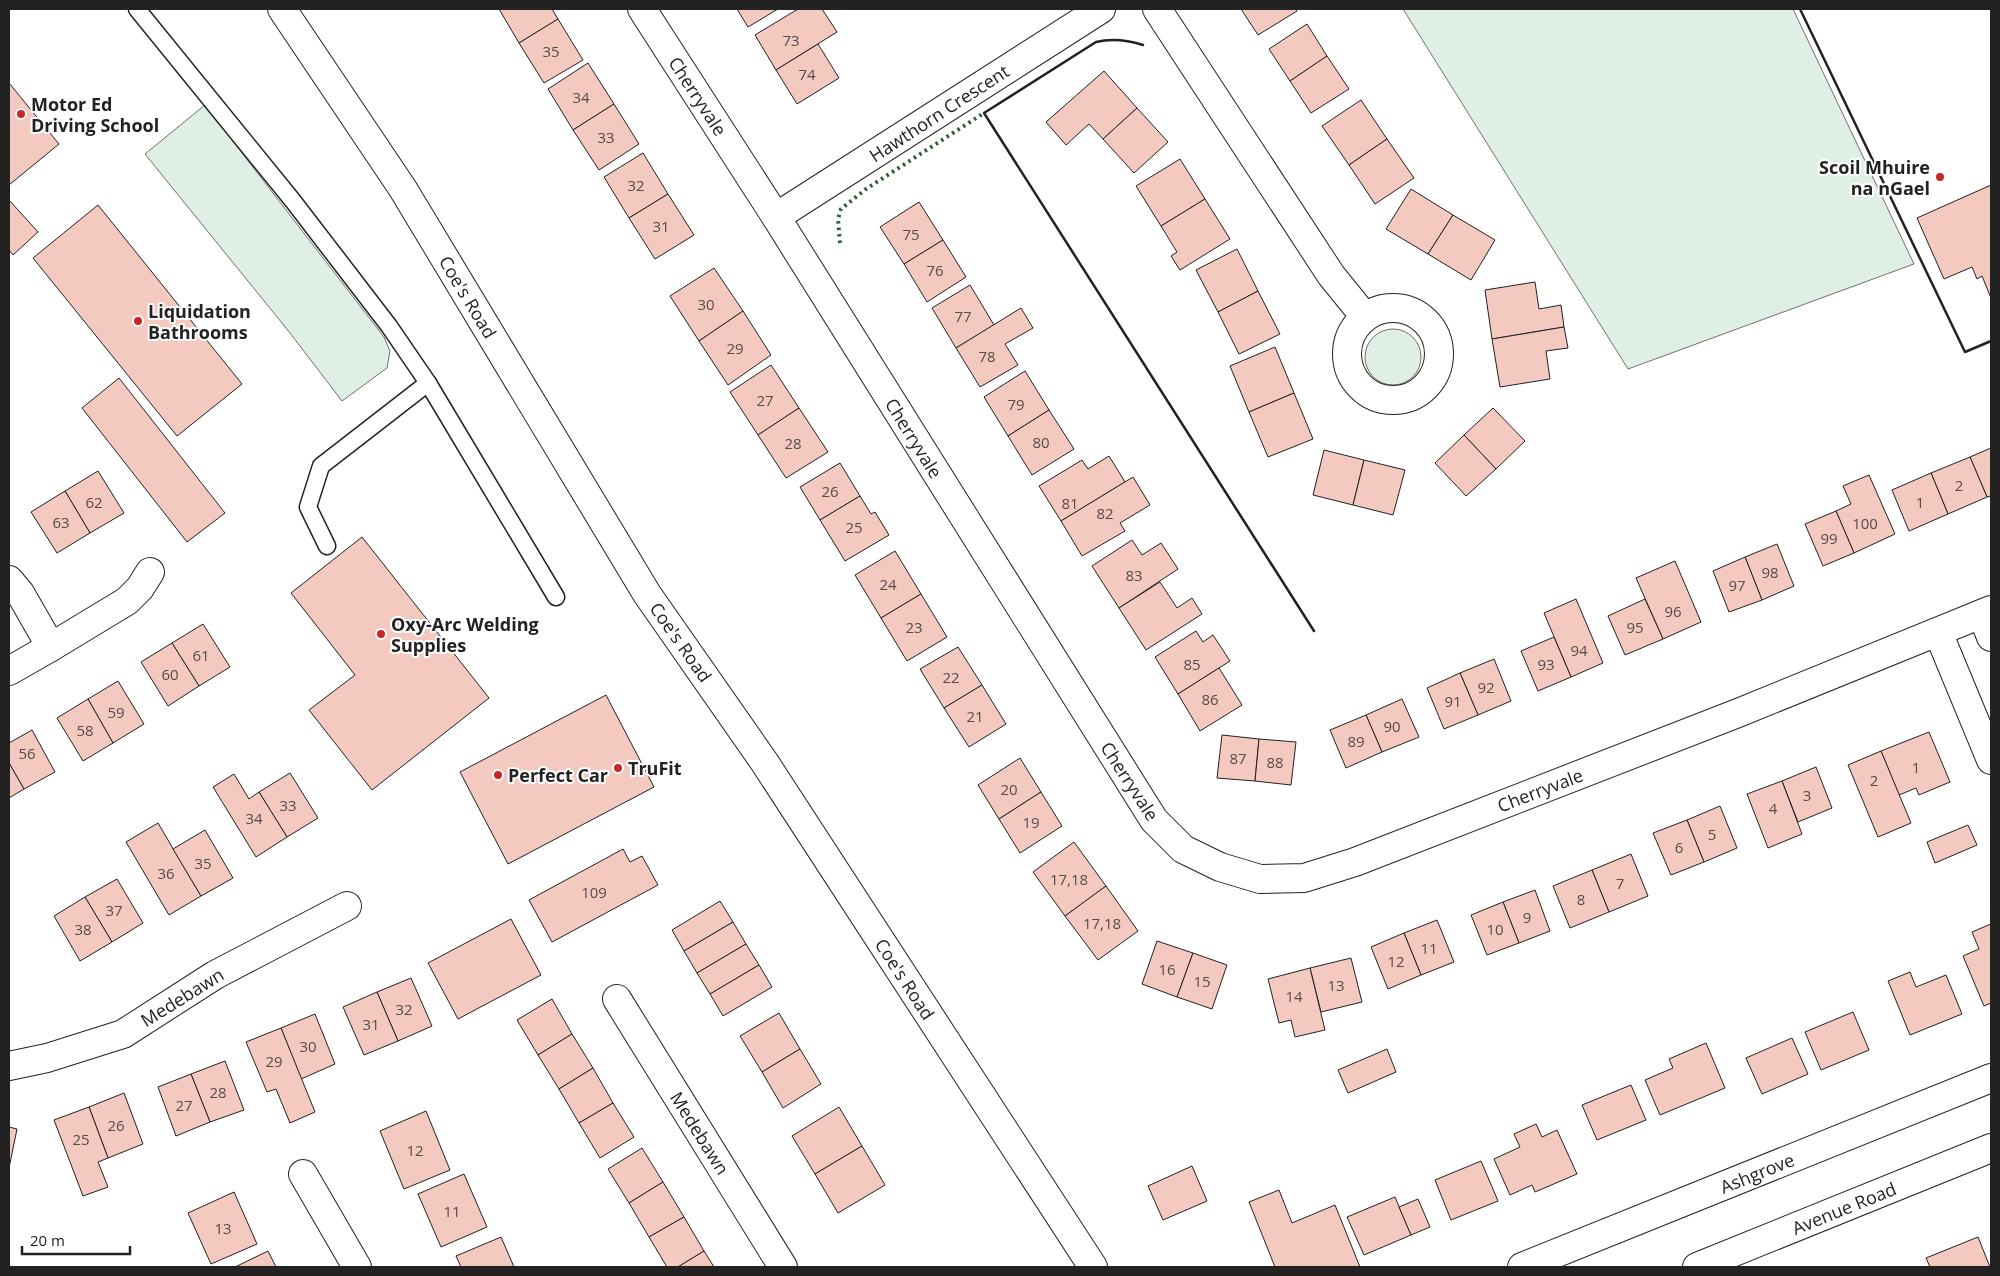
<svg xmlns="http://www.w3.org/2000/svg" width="2000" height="1276" font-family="'Open Sans',sans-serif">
	<rect width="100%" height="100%" fill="#fff"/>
	<!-- green -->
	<g fill="#e0efe3" stroke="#6f6f6f">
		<polygon points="1403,9 1793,9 1914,264 1628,369"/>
		<polygon points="205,105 384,337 390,351 387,368 342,401 290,333 145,154"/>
		<circle cx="1393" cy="357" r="28"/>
	</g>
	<!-- building -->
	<g fill="#f3c9c0" stroke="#222">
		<polygon points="499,9 552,9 558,19 519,43"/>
		<polygon points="737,9 778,9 748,27"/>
		<polygon points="798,9 822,9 837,32 776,70 755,35"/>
		<polygon points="1241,9 1296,9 1297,11 1258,35"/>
		<polygon points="558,19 583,60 544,83 519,43"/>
		<polygon points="1307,24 1327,56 1290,81 1269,49"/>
		<polygon points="818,44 839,78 797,104 776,70"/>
		<polygon points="1327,56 1349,89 1311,113 1290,81"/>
		<polygon points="588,63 614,104 573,130 548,89"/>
		<polygon points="1104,71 1137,108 1103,139 1089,124 1066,145 1046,122"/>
		<polygon points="9,83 59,144 9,185"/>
		<polygon points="1361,100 1387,139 1349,165 1322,126"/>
		<polygon points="614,104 639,144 599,170 573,130"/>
		<polygon points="1137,108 1168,142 1134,173 1103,139"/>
		<polygon points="1387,139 1414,178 1375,204 1349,165"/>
		<polygon points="643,153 668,194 629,218 604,177"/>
		<polygon points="1180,159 1205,199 1161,226 1136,186"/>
		<polygon points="1991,185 1991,298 1982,276 1977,279 1972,267 1944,279 1917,218"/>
		<polygon points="1411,189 1453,215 1428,254 1386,229"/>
		<polygon points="668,194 694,235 655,259 629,218"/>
		<polygon points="1205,199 1230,239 1180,270 1171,256 1177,252 1161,226"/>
		<polygon points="9,200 38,232 13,255 9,250"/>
		<polygon points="919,202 943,240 904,264 880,227"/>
		<polygon points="98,205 242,384 177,436 33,258"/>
		<polygon points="1453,215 1495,240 1471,280 1428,254"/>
		<polygon points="943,240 966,277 927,302 904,264"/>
		<polygon points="1237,249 1258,291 1218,312 1196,270"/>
		<polygon points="714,268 743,311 699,341 670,296"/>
		<polygon points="1535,282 1539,309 1561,305 1564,327 1492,339 1485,290"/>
		<polygon points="970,285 994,325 956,348 932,308"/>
		<polygon points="1258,291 1280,334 1239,354 1218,312"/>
		<polygon points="1021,308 1033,328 1005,344 1018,365 980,387 956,348"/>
		<polygon points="743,311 771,355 728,385 699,341"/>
		<polygon points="1564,327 1568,348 1546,351 1550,379 1500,387 1492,339"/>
		<polygon points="1275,347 1294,393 1249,412 1230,366"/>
		<polygon points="771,365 799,408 758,435 730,392"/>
		<polygon points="1025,371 1049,410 1008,436 984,397"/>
		<polygon points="119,378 225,513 187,542 82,408"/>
		<polygon points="1294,393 1313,439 1268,457 1249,412"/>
		<polygon points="799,408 828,452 786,478 758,435"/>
		<polygon points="1493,408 1525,441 1496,469 1464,435"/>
		<polygon points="1049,410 1074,449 1032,475 1008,436"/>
		<polygon points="1464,435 1496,469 1466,496 1435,463"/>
		<polygon points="1991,448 1991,496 1987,497 1970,457"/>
		<polygon points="1324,450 1364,460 1353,505 1313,495"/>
		<polygon points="1109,456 1125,482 1061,521 1039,486 1082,460 1088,469"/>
		<polygon points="1970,457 1987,497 1948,514 1931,473"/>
		<polygon points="1364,460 1405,470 1393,515 1353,505"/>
		<polygon points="840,463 860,496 820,520 800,487"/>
		<polygon points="98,471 124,513 90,533 65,491"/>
		<polygon points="1931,473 1948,514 1909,531 1892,490"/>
		<polygon points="1869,475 1895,534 1854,553 1836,511 1851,504 1843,486"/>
		<polygon points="1133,477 1150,505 1120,523 1125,531 1082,556 1061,521"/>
		<polygon points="65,491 90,533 57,553 31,512"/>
		<polygon points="860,496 871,514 875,512 889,535 845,561 820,520"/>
		<polygon points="1836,511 1854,553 1823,566 1805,524"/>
		<polygon points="362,537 489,698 372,790 309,710 355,675 291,593"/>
		<polygon points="1132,540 1142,555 1161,543 1178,569 1119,608 1092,566"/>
		<polygon points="1777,544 1794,586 1762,600 1745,557"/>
		<polygon points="895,551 921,594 881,618 855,575"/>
		<polygon points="1745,557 1762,600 1729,612 1713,571"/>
		<polygon points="1675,561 1701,622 1663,639 1636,578"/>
		<polygon points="1160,582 1177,608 1192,598 1202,614 1146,650 1119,608"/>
		<polygon points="921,594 947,637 907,661 881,618"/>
		<polygon points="1576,599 1603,663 1571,677 1544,613"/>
		<polygon points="1645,599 1663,639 1625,655 1608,616"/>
		<polygon points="203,624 230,667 199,686 172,643"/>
		<polygon points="1196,631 1203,642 1213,635 1230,661 1178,694 1155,657"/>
		<polygon points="1554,637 1571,677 1538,691 1521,651"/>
		<polygon points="172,643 199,686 168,706 141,662"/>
		<polygon points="958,647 982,685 944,708 920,669"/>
		<polygon points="1494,659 1511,701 1478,715 1460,673"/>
		<polygon points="1219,668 1242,705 1200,731 1178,694"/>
		<polygon points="1460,673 1478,715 1444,729 1427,688"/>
		<polygon points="118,681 144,724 113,743 88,699"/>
		<polygon points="982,685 1006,724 969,747 944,708"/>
		<polygon points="606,695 654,787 508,864 460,772"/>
		<polygon points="88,699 113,743 83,761 57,718"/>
		<polygon points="1402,699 1419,737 1382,752 1366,715"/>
		<polygon points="1366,715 1382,752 1346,768 1330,730"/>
		<polygon points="32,730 55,772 24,789 9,763 9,743"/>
		<polygon points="1929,732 1950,782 1919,795 1916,788 1899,795 1881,751"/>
		<polygon points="1222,735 1259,739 1255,781 1217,778"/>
		<polygon points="1259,739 1296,742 1291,785 1255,781"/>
		<polygon points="1881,751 1911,823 1878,837 1848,765"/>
		<polygon points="1020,758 1041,792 999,819 978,785"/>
		<polygon points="9,763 24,789 9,798"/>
		<polygon points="1816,767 1832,808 1798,822 1782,781"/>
		<polygon points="290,773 318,818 287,837 259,792"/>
		<polygon points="234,774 249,799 259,792 287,837 256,857 213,787"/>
		<polygon points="1782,781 1802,834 1768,848 1747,794"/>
		<polygon points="1041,792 1062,826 1020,853 999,819"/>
		<polygon points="1720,806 1737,848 1704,862 1687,820"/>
		<polygon points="1687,820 1704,862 1671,875 1653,833"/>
		<polygon points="158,823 201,896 169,915 126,842"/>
		<polygon points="1968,825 1977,845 1935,863 1927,842"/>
		<polygon points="205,830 233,878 201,896 173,849"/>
		<polygon points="1074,842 1106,886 1065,916 1033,872"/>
		<polygon points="623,849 630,862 642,856 658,885 552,942 529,900"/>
		<polygon points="1631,854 1648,896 1609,912 1592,870"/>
		<polygon points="1592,870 1609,912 1570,928 1553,886"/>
		<polygon points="117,879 143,923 112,942 85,897"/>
		<polygon points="1106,886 1138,931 1098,960 1065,916"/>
		<polygon points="1535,890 1550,931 1519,943 1503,902"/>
		<polygon points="85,897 112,942 80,961 54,916"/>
		<polygon points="720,901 733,922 684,951 672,930"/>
		<polygon points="1503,902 1519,943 1487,955 1471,915"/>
		<polygon points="511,919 541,975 458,1019 428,963"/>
		<polygon points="1437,920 1454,962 1421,975 1404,933"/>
		<polygon points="733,922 746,944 697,973 684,951"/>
		<polygon points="1991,924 1991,1003 1984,1006 1963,956 1979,949 1972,932"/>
		<polygon points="1404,933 1421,975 1388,989 1371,947"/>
		<polygon points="1157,941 1193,953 1177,997 1142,984"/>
		<polygon points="746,944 759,965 710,994 697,973"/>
		<polygon points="1193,953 1227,965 1212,1009 1177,997"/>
		<polygon points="1351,958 1362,1002 1321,1012 1310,968"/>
		<polygon points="759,965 772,987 723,1016 710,994"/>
		<polygon points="1310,968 1325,1030 1295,1037 1291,1020 1279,1023 1268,979"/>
		<polygon points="1910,972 1916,987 1946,975 1962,1014 1910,1035 1888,981"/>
		<polygon points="411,978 432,1026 398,1041 377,992"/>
		<polygon points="377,992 398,1041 364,1055 343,1007"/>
		<polygon points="552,999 572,1034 538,1055 517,1020"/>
		<polygon points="1853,1012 1869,1050 1821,1070 1805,1032"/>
		<polygon points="779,1013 800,1049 762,1072 740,1036"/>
		<polygon points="315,1014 335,1064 301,1079 281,1028"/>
		<polygon points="281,1028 315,1112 290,1123 276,1089 267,1092 246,1042"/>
		<polygon points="572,1034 593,1068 559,1089 538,1055"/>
		<polygon points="1792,1038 1808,1074 1762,1094 1746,1058"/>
		<polygon points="1706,1043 1725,1088 1660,1115 1645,1080 1673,1068 1669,1059"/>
		<polygon points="800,1049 821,1084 783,1108 762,1072"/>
		<polygon points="1387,1049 1396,1072 1348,1093 1338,1070"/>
		<polygon points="225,1061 244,1110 210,1122 191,1074"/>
		<polygon points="593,1068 613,1103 579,1123 559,1089"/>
		<polygon points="191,1074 210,1122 176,1136 158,1087"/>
		<polygon points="1631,1085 1646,1120 1597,1140 1582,1105"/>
		<polygon points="124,1093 143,1144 108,1158 89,1107"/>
		<polygon points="613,1103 634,1137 600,1158 579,1123"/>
		<polygon points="89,1107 108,1158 98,1162 108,1187 83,1196 54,1120"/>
		<polygon points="839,1107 862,1146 815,1174 792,1136"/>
		<polygon points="426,1111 450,1170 404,1189 380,1131"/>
		<polygon points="1536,1124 1542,1137 1557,1130 1577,1174 1535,1192 1532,1185 1510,1195 1494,1159 1520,1147 1514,1134"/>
		<polygon points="9,1127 17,1129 9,1168"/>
		<polygon points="862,1146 885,1185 838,1213 815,1174"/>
		<polygon points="642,1148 663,1182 629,1203 608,1169"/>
		<polygon points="1481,1161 1498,1201 1451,1220 1435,1180"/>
		<polygon points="1192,1166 1207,1201 1163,1220 1148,1186"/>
		<polygon points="464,1174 487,1227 441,1247 418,1194"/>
		<polygon points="663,1182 684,1217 649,1237 629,1203"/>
		<polygon points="1279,1190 1292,1223 1335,1205 1360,1267 1275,1267 1249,1202"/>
		<polygon points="234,1192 257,1244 211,1264 188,1213"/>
		<polygon points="1395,1197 1411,1235 1364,1255 1347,1217"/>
		<polygon points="1418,1199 1430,1227 1411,1235 1399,1207"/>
		<polygon points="684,1217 704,1251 678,1267 667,1267 649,1237"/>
		<polygon points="501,1237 514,1267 461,1267 456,1256"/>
		<polygon points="1978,1237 1990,1267 1930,1267 1926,1258"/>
		<polygon points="268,1251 276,1267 235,1267"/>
		<polygon points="704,1251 714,1267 678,1267"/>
	</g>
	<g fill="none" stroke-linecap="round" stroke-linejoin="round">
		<defs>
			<g id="service">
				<polyline points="137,9 293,201 389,326 428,383 556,597"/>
				<polyline points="327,546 308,507 321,466 428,383"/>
			</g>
			<g id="minor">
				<polyline points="642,9 776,217 1154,820 1183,849 1220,867 1260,879 1304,878 1355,862 1738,713 1991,610"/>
				<polyline points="1157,9 1331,275 1365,317"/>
				<polyline points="776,217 1101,9"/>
				<circle cx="1393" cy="354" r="46"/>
				<polyline points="9,580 20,593 51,647 9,671"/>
				<polyline points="1982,614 1991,637"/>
				<polyline points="1938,632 1991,760"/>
				<polyline points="51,647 127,601 140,588 150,572"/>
				<polyline points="617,999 783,1267"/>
				<polyline points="9,1066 47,1058 123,1034 215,975 347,906"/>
				<polyline points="303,1174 357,1267"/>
				<polyline points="1522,1267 1991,1078"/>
			</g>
			<polyline id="secondary" points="1697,1267 1991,1148"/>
			<polyline id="primary" points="282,9 403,189 647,594 765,763 1093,1267"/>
		</defs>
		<!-- service casing -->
		<use href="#service" stroke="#222" stroke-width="19"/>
		<!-- minor casing -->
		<use href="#minor" stroke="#222" stroke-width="30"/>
		<!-- secondary casing -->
		<use href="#secondary" stroke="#222" stroke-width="30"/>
		<!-- primary casing -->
		<use href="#primary" stroke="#222" stroke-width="30"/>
		<!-- service -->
		<use href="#service" stroke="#fff" stroke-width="16"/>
		<!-- minor -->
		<use href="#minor" stroke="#fff" stroke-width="28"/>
		<!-- secondary -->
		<use href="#secondary" stroke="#fff" stroke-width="28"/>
		<!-- primary -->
		<use href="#primary" stroke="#fff" stroke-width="28"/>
		<!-- hedge -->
		<polyline stroke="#2f5e38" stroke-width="4" stroke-dasharray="2.5 4" stroke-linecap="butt" points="840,243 838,219 841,209 866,189 984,113"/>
		<!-- wall -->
		<g stroke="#222" stroke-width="2.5">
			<polyline points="1800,9 1965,352 1991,341"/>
			<path d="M1143,45C1127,40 1113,38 1096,42L984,113L1314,631"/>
		</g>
	</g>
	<!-- markers -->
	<g fill="#c62828" stroke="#fff" stroke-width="2">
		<circle cx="21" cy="114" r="5"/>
		<circle cx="1940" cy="177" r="5"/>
		<circle cx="138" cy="321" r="5"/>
		<circle cx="381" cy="634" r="5"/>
		<circle cx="618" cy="768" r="5"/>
		<circle cx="498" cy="775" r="5"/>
	</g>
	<g text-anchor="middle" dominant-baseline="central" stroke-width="4" stroke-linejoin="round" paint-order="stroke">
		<!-- number labels -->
		<g font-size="15" fill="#564c4a">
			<text x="791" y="40">73</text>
			<text x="551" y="51">35</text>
			<text x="807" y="74">74</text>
			<text x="581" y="97">34</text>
			<text x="606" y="137">33</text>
			<text x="636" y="185">32</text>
			<text x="661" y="226">31</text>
			<text x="911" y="234">75</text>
			<text x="935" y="270">76</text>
			<text x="706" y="304">30</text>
			<text x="963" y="316">77</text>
			<text x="735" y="348">29</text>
			<text x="987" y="356">78</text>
			<text x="765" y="400">27</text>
			<text x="1016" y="404">79</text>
			<text x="1041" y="442">80</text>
			<text x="793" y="443">28</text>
			<text x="1959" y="485">2</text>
			<text x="830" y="491">26</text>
			<text x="94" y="502">62</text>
			<text x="1920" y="502">1</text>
			<text x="1070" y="503">81</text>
			<text x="1105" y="513">82</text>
			<text x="61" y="522">63</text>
			<text x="1865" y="523">100</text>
			<text x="854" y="527">25</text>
			<text x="1829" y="538">99</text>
			<text x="1770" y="572">98</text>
			<text x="1134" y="575">83</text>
			<text x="888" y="584">24</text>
			<text x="1737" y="585">97</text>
			<text x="1673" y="611">96</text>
			<text x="914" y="627">23</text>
			<text x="1635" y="627">95</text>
			<text x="1579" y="650">94</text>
			<text x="201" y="655">61</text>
			<text x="1192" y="664">85</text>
			<text x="1546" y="664">93</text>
			<text x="170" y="674">60</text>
			<text x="951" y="677">22</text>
			<text x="1486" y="687">92</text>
			<text x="1210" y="699">86</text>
			<text x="1453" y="701">91</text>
			<text x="116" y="712">59</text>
			<text x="975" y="716">21</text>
			<text x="1392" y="726">90</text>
			<text x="85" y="730">58</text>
			<text x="1356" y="741">89</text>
			<text x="27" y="753">56</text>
			<text x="1238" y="758">87</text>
			<text x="1275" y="762">88</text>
			<text x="1916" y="767">1</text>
			<text x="1874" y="780">2</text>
			<text x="1009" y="789">20</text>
			<text x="1807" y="795">3</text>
			<text x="288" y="805">33</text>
			<text x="1773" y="808">4</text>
			<text x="254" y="818">34</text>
			<text x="1031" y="822">19</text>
			<text x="1712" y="834">5</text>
			<text x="1679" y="847">6</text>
			<text x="203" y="863">35</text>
			<text x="166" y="873">36</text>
			<text x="1069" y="879">17,18</text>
			<text x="1620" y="883">7</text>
			<text x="594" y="892">109</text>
			<text x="1581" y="899">8</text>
			<text x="114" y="910">37</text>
			<text x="1527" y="917">9</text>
			<text x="1102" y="923">17,18</text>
			<text x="83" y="929">38</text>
			<text x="1495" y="929">10</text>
			<text x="1429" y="948">11</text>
			<text x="1396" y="961">12</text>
			<text x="1167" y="969">16</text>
			<text x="1202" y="981">15</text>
			<text x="1336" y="985">13</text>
			<text x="1294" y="996">14</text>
			<text x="404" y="1009">32</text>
			<text x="371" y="1024">31</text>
			<text x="308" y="1046">30</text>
			<text x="274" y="1061">29</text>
			<text x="218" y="1092">28</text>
			<text x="184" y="1105">27</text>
			<text x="116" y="1125">26</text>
			<text x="81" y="1139">25</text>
			<text x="415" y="1150">12</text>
			<text x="452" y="1211">11</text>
			<text x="223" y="1228">13</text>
		</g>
		<!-- street labels -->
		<g font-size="18" fill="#222" stroke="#fff">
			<text transform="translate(698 96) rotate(57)">Cherryvale</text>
			<text transform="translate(939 113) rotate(-33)">Hawthorn Crescent</text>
			<text transform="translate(468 297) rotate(59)">Coe's Road</text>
			<text transform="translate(914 438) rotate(58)">Cherryvale</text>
			<text transform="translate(681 642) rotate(55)">Coe's Road</text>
			<text transform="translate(1130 781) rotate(57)">Cherryvale</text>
			<text transform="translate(1540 790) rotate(-21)">Cherryvale</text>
			<text transform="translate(905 979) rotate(57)">Coe's Road</text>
			<text transform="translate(182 997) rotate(-32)">Medebawn</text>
			<text transform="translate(700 1133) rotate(58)">Medebawn</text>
			<text transform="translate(1757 1173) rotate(-22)">Ashgrove</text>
			<text transform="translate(1844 1208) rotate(-22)">Avenue Road</text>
		</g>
		<!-- poi labels -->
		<g font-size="18" font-weight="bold" fill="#222" stroke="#fff" text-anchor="start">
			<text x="31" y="104">Motor Ed<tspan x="31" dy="21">Driving School</tspan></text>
			<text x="1930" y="167" text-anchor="end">Scoil Mhuire<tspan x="1930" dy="21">na nGael</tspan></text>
			<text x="148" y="311">Liquidation<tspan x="148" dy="21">Bathrooms</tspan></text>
			<text x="391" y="624">Oxy-Arc Welding<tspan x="391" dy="21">Supplies</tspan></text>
			<text x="628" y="768">TruFit</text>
			<text x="508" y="775">Perfect Car</text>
		</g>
	</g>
	<!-- border -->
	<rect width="2000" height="1276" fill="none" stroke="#222222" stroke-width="20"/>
	<!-- scale -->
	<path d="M22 1246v8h108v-8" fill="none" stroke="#222222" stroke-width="2.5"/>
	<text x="30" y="1246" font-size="15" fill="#222222" stroke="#ffffff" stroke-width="4" paint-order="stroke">20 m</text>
</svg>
